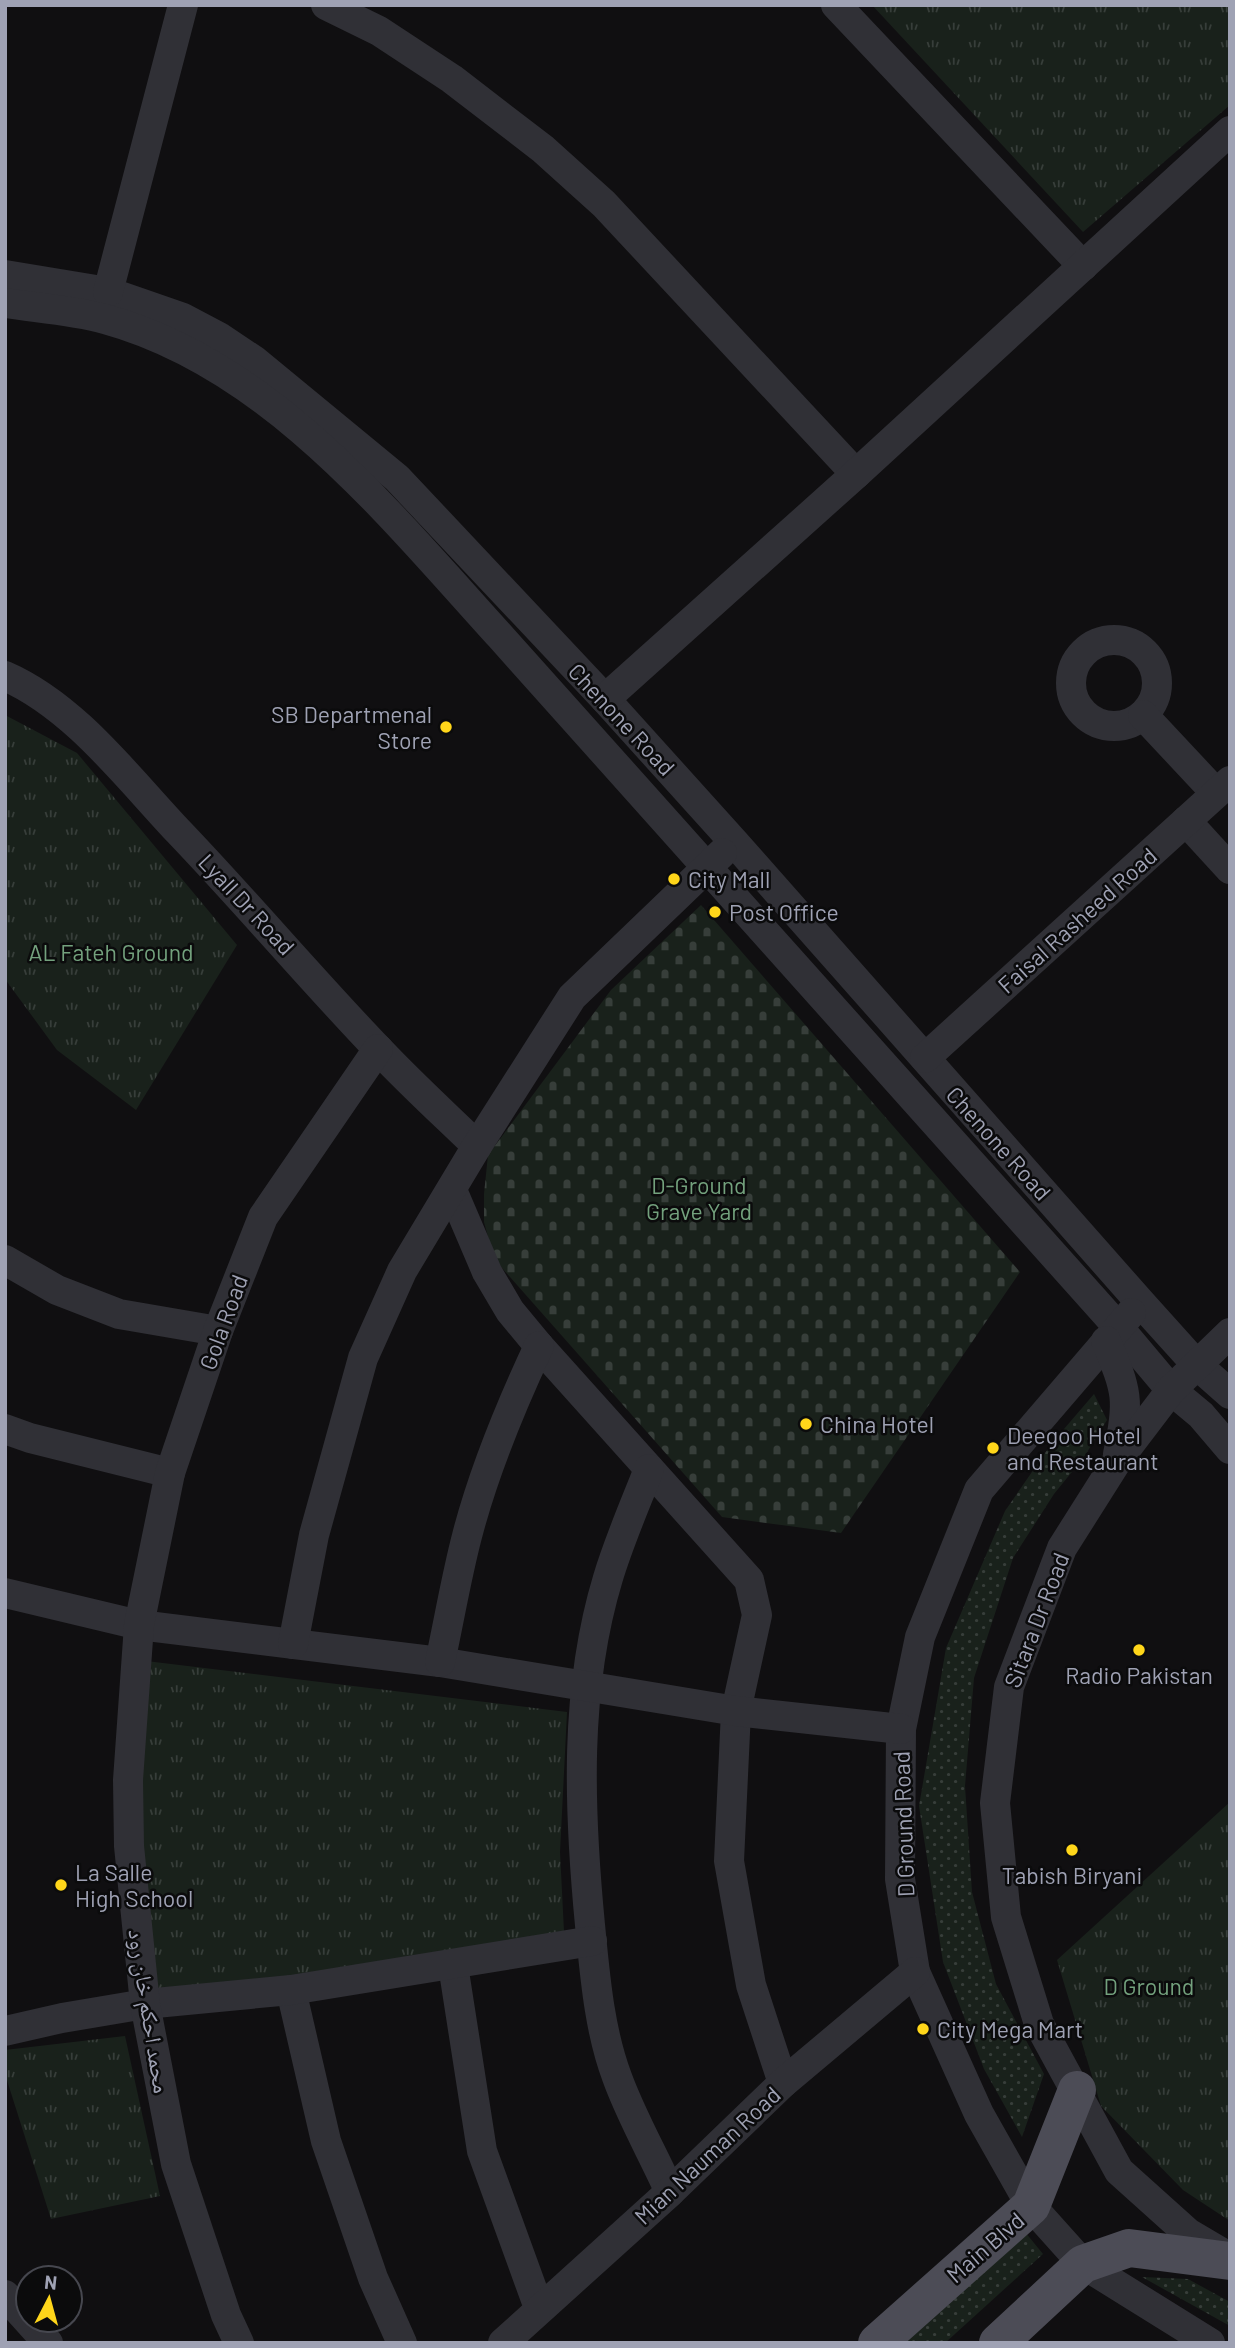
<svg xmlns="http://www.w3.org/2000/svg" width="1235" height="2348" font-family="Barlow,'Noto Naskh Arabic',sans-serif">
	<defs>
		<pattern id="grass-dots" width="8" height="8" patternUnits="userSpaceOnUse" patternTransform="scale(1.75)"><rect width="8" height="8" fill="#19211b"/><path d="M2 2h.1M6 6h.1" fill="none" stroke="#373e3a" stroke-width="1.8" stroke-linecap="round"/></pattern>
		<pattern id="cemetery-stones" width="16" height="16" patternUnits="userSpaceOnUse" patternTransform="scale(1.75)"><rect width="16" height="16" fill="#19211b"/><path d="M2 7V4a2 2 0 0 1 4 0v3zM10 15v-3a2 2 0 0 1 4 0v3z" fill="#373e3a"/></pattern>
		<pattern id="park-tufts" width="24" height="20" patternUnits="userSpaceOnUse" patternTransform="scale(1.75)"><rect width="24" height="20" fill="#19211b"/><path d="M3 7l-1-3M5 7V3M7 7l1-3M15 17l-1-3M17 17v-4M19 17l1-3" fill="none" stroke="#373e3a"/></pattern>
	</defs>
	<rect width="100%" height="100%" fill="#100f11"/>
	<!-- grass -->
	<g fill="url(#grass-dots)">
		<polygon points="1094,1394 1107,1420 1084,1457 1054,1494 1013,1558 974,1678 965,1786 972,1892 996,1984 1044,2074 1022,2137 984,2069 943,1962 919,1806 946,1648 1005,1511 1052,1443"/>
		<polygon points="1025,2232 1043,2254 945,2343 903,2343"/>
		<polygon points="1142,2277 1188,2279 1230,2302 1230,2326"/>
	</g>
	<!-- cemetery -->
	<polygon fill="url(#cemetery-stones)" points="701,905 1020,1272 841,1533 722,1517 494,1259 484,1222 484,1194 488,1155 611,990"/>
	<!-- park -->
	<g fill="url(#park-tufts)">
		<polygon points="872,5 1230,5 1230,105 1083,232"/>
		<polygon points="5,715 77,753 237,945 136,1110 57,1050 5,979"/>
		<polygon points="146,1661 567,1712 560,1852 565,1952 160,2002 138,1827"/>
		<polygon points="1230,1802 1230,2221 1183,2190 1101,2106 1057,1960"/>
		<polygon points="125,2036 160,2196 51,2219 5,2074 5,2050"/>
	</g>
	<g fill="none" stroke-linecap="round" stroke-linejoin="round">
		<!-- minor -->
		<g stroke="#303036" stroke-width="30">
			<polyline points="326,5 379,31 452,79 543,149 604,204 856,474"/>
			<polyline points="836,5 1083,266"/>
			<polyline points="5,275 108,292 183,318 219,337 255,361 397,478 605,699 734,842 1141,1303 1196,1364 1230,1394"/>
			<polyline points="108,292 183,5"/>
			<path d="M5,303C38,308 73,310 105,319C270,364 389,514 500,636L1118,1327L1171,1390L1201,1415L1230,1449"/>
			<circle cx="1114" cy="683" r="43"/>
			<path d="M5,676C74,706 127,777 178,831C246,902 310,978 379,1050C410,1083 444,1114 477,1146"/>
			<polyline points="605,699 856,474 1230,131"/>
			<polyline points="1143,715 1216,793"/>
			<polyline points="1186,821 1230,869"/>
			<polyline points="925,1058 1230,781"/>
			<polyline points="452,1190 487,1272 510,1311 539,1346 749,1580 757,1615 736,1711 729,1861 751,1985 783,2083"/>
			<polyline points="5,1260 57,1290 119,1314 218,1331"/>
			<polyline points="1131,1313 979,1490 920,1637 901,1729 900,1879 915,1972 979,2114 1031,2206 1083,2264 1210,2343"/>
			<path d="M1106,1341C1127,1391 1130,1400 1118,1454"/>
			<polyline points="5,1429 30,1438 170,1473"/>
			<path d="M649,1469C635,1505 619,1541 608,1578C574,1690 579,1810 590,1925C595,1975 599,2029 617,2077C631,2116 653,2154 670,2192"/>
			<polyline points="5,1593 139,1625 440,1662 736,1711 901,1729"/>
			<polyline points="293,1644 314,1535 363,1358 402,1271 477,1146 572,997 722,853"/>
			<path d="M440,1662C449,1621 456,1578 467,1536C484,1470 510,1408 539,1346"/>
			<polyline points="453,1965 482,2151 539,2308"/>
			<polyline points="291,1990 326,2141 373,2278 402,2343"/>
			<polyline points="5,2031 62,2018 145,2004 291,1990 592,1941"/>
			<polyline points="1229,2257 1188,2233 1119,2171 1039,2024 1006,1917 995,1803 1009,1687 1062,1548 1117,1461 1171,1390 1230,1333"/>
			<polyline points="5,2295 48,2343"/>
			<polyline points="239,2343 226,2315 176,2164 145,2004 129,1846 128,1780 139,1625 170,1473 218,1331 263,1217 378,1049"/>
			<polyline points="503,2343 670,2192 783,2083 915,1972"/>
		</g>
		<!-- major -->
		<g stroke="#4c4c56" stroke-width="38">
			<polyline points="877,2343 1031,2206 1077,2090"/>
			<polyline points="998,2343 1083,2264 1129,2248 1230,2261"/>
		</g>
	</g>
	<!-- markers -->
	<g fill="#ffd61a" stroke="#0b0b0c" stroke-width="2.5">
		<circle cx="446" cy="727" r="7"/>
		<circle cx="674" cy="879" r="7"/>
		<circle cx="715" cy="912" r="7"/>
		<circle cx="806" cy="1424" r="7"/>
		<circle cx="993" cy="1448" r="7"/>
		<circle cx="1139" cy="1650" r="7"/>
		<circle cx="1072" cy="1850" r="7"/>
		<circle cx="61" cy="1885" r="7"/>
		<circle cx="923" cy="2029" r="7"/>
	</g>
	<g text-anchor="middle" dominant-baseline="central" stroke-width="5" stroke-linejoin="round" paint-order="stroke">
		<!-- poi labels -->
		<g font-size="23" fill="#9fa2b4" stroke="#0b0b0c" text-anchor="start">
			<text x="432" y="714" text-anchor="end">SB Departmenal<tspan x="432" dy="26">Store</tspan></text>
			<text x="688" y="879">City Mall</text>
			<text x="729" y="912">Post Office</text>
			<text x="820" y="1424">China Hotel</text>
			<text x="1007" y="1435">Deegoo Hotel<tspan x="1007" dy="26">and Restaurant</tspan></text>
			<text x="1139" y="1675" text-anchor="middle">Radio Pakistan</text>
			<text x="75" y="1872">La Salle<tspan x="75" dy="26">High School</tspan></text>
			<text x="1072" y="1875" text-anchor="middle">Tabish Biryani</text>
			<text x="937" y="2029">City Mega Mart</text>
		</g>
		<!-- street labels -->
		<g font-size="23" fill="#9fa2b4" stroke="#0b0b0c">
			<text transform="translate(622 719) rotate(47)">Chenone Road</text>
			<text transform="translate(247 904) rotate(47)">Lyall Dr Road</text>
			<text transform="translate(1077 920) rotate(-42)">Faisal Rasheed Road</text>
			<text transform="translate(999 1143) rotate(48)">Chenone Road</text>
			<text transform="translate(223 1322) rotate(-70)">Gola Road</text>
			<text transform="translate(1036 1620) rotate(-69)">Sitara Dr Road</text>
			<text transform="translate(903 1824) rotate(-92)">D Ground Road</text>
			<text transform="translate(150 2011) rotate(81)">محمد احكم خان رود</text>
			<text transform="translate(707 2155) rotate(-43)">Mian Nauman Road</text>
			<text transform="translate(985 2247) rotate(-41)">Main Blvd</text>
		</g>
		<!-- park labels -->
		<g font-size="23" fill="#73a17d" stroke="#0b0b0c">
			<text x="111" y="952">AL Fateh Ground</text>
			<text x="699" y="1185">D-Ground<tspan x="699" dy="26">Grave Yard</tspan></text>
			<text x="1149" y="1986">D Ground</text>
		</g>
	</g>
	<!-- border -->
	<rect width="1235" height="2348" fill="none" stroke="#9fa2b4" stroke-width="14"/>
	<!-- north arrow -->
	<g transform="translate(49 2299) rotate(6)"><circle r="33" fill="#0b0b0c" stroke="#46474f" stroke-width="2"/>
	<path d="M0-5L12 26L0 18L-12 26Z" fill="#ffd61a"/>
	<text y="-10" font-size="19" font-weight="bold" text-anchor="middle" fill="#9fa2b4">N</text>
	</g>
</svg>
